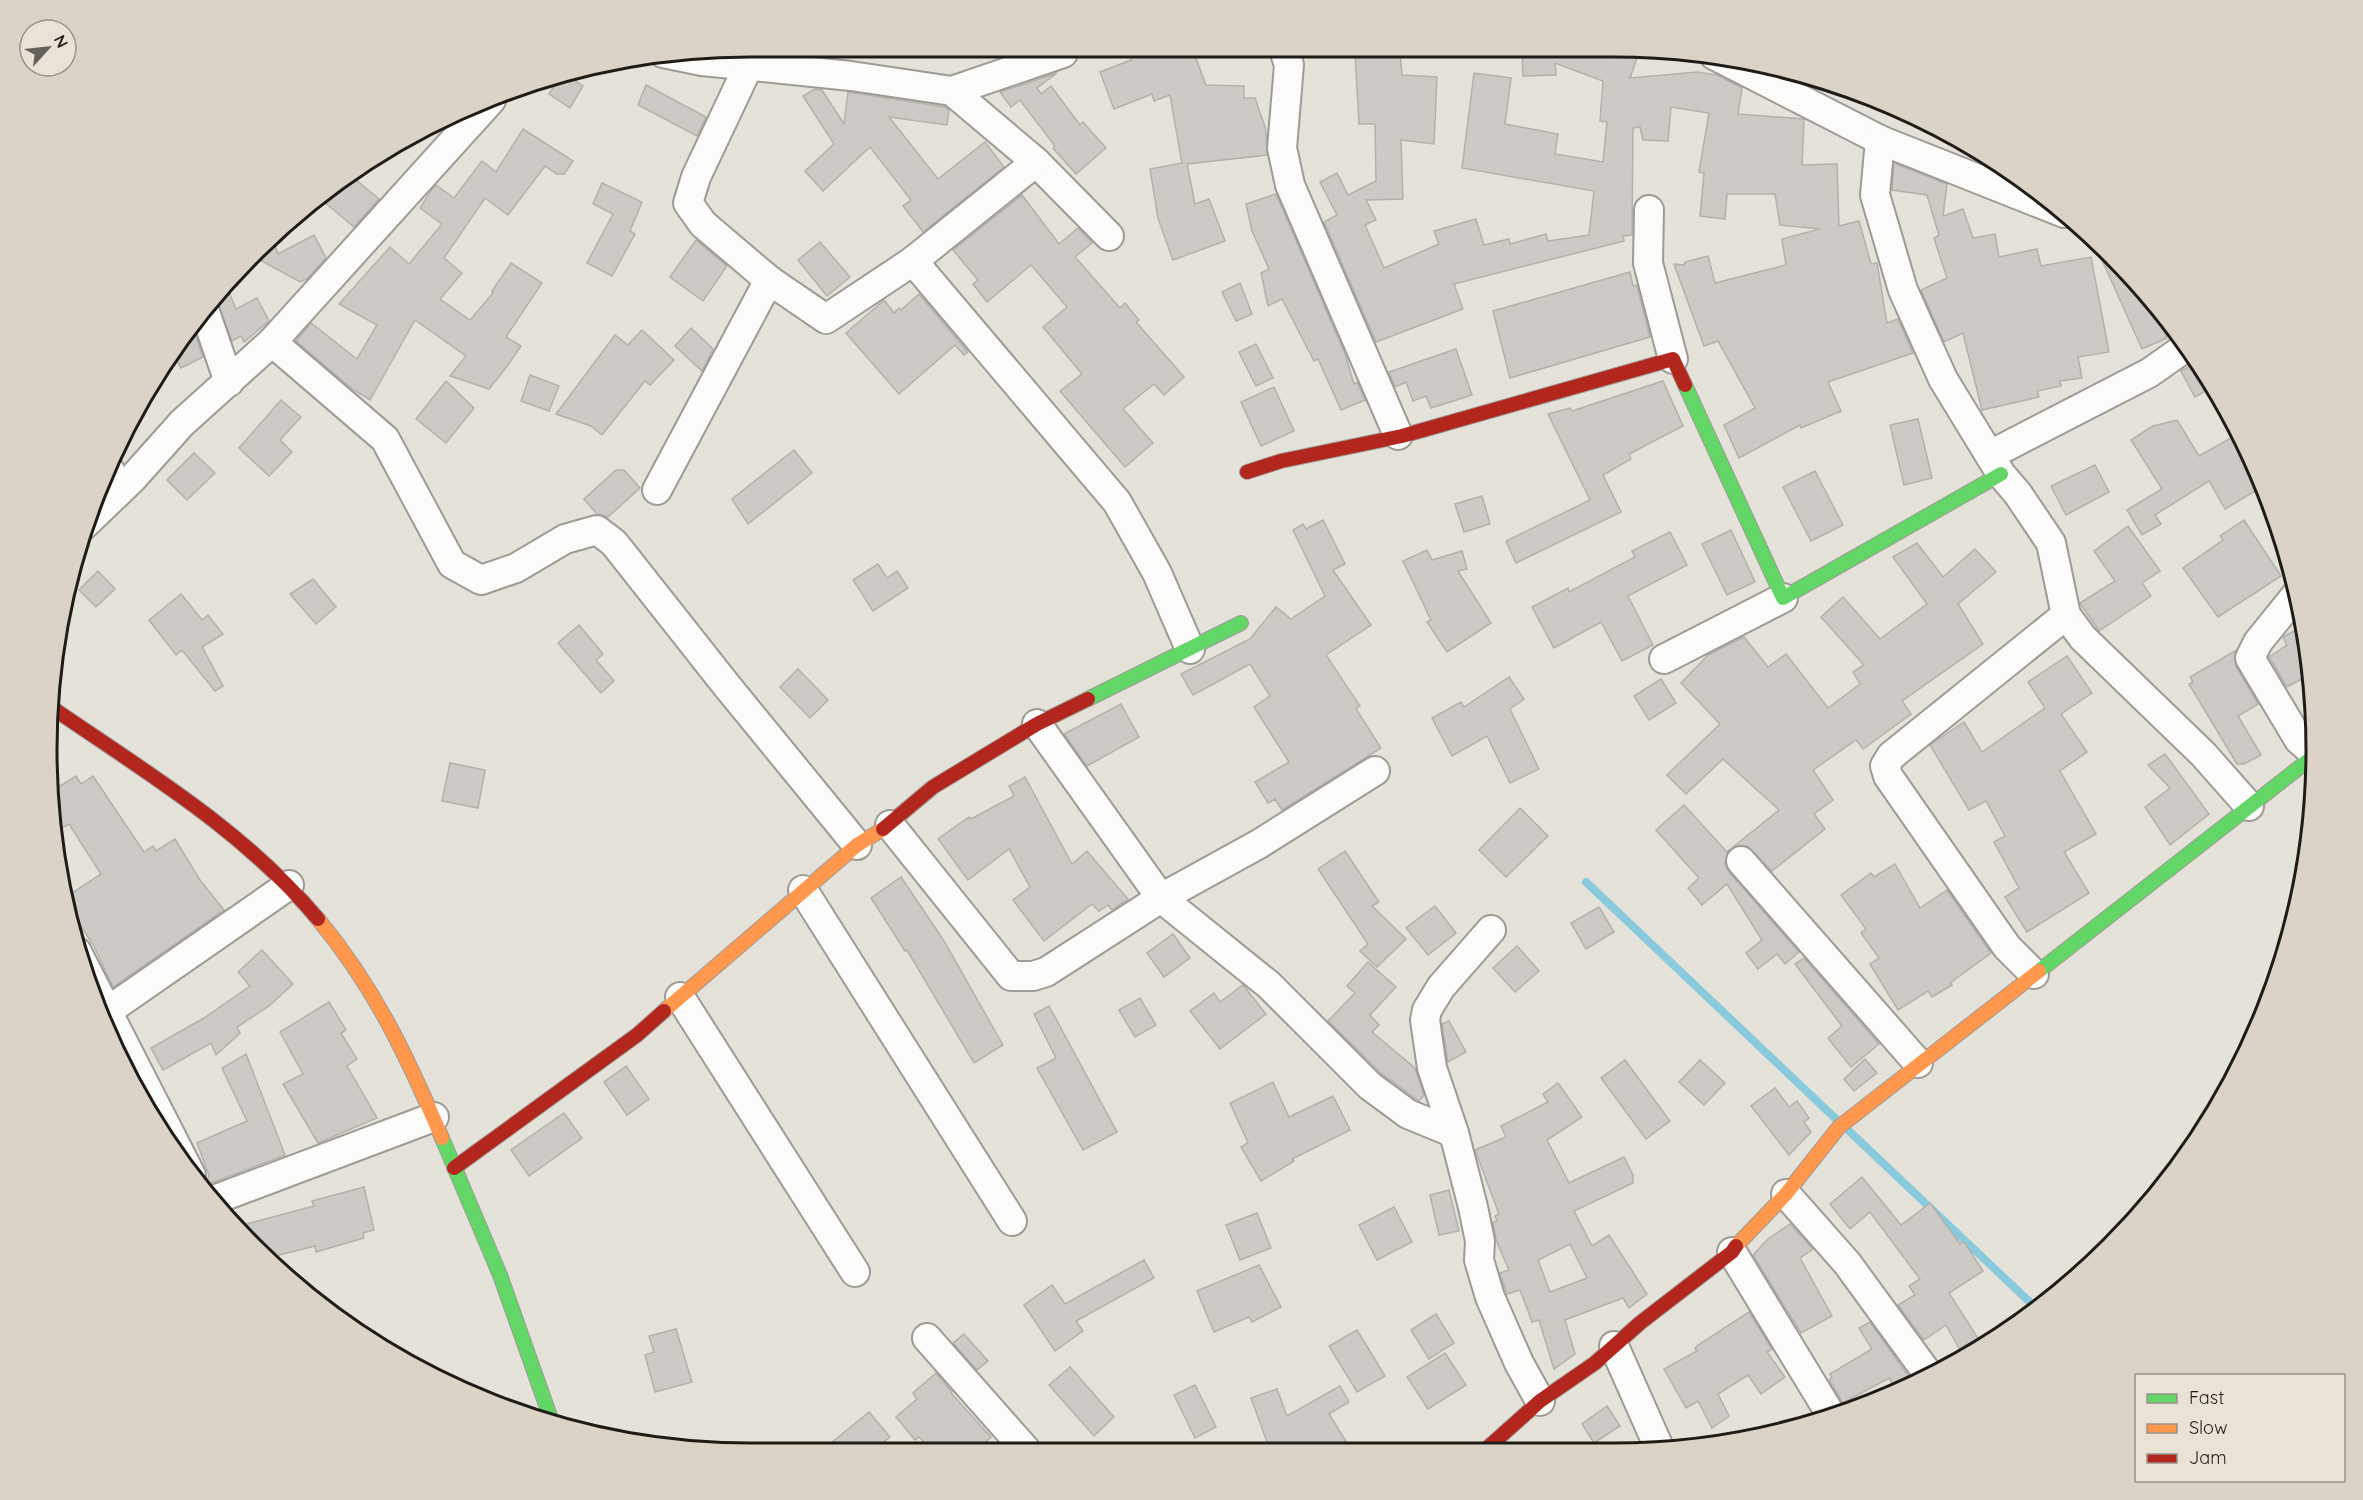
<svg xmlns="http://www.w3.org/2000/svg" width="2363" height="1500" font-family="Quicksand,sans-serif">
	<rect width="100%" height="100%" fill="#e5e2da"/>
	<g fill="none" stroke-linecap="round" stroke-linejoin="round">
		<!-- stream -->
		<g stroke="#8acadd" stroke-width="8">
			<polyline points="1586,882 1837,1120"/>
			<polyline points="1848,1130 2036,1308"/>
		</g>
	</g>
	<!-- building -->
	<g fill="#cdcac5" stroke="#b4b1ab" stroke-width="1.5" fill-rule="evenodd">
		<polygon points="1400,52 1402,75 1437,77 1434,144 1401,140 1403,199 1366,200 1376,220 1365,225 1384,268 1439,244 1434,231 1476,219 1484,245 1509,239 1510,244 1546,234 1548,241 1589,235 1594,191 1462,168 1474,73 1511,78 1505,124 1558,134 1555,154 1603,162 1607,122 1600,121 1603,81 1555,63 1556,75 1523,76 1522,52 1639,52 1630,78 1697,72 1717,75 1742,88 1738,114 1804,119 1802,165 1837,164 1839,226 1859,221 1871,264 1877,263 1887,323 1898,319 1913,353 1828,382 1841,411 1801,428 1800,425 1739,458 1724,425 1755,408 1718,341 1704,346 1674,264 1684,265 1685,262 1708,256 1715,283 1786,265 1782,239 1820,229 1780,225 1775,194 1727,194 1725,219 1700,216 1704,173 1699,172 1709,113 1671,107 1668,141 1643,140 1640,127 1633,128 1632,235 1623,236 1624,241 1454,284 1463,309 1376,342 1324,222 1337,215 1320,182 1337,173 1348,195 1376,181 1375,124 1359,124 1355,53"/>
		<polygon points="1129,53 1194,53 1206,85 1244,86 1244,98 1255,98 1266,130 1267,155 1187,164 1195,204 1209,199 1225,241 1173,260 1158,218 1150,169 1182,163 1170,95 1154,101 1152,94 1114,109 1100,72 1131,60"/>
		<polygon points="1057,73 1037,88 1041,94 1051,86 1080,125 1083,122 1106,148 1076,174 1053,148 1055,146 1020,100 1011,107 1000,92"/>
		<polygon points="565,74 583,86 570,108 549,94 561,75"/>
		<polygon points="646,85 706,117 697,136 638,105"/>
		<polygon points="815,89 822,90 844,124 848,92 945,107 949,110 947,125 889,117 938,179 985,142 1004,167 923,232 903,206 911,200 870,147 823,191 805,171 834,144 803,96"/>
		<polygon points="523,129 573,161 564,174 557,174 545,166 508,215 485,198 444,258 462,273 440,299 470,320 493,293 492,291 511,263 542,283 506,337 521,346 508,365 489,389 450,376 466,356 415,320 370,400 351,388 296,341 311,323 357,359 377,325 339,304 390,247 409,264 442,224 420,208 432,189 436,185 454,198 482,161 496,172"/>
		<polygon points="1894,163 1947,184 1943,216 1963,209 1973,238 1995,234 1999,257 2037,249 2041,266 2091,257 2109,352 2078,357 2082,378 2060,381 2061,386 2037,391 2039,397 1982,410 1963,333 1944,342 1921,290 1947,278 1934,238 1939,235 1927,195 1892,190"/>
		<polygon points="348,173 379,199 354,227 323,201 323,193"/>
		<polygon points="602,183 642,202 630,231 635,234 612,276 587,263 613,214 593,204"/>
		<polygon points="1276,194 1345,354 1354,384 1357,382 1365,400 1341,410 1318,359 1314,361 1282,299 1268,306 1261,273 1269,269 1252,231 1246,204"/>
		<polygon points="1022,195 1059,244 1078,228 1092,243 1075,257 1120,308 1125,303 1139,320 1136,322 1184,377 1164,395 1154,384 1123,409 1153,443 1125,467 1060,391 1082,374 1043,327 1067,307 1031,265 987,302 973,284 978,280 953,250"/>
		<polygon points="314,235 326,258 307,279 300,282 253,256 272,236 278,254"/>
		<polygon points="696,240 727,266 703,301 670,277"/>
		<polygon points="820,242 850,277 827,296 798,260"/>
		<polygon points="2094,242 2142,286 2161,313 2157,315 2167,338 2142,349"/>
		<polygon points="1630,272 1633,286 1637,285 1650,337 1510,378 1493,311"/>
		<polygon points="1240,283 1252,314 1236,321 1222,292"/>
		<polygon points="226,285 236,309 257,298 269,321 244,342 241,336 232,341 215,297"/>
		<polygon points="919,294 968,352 964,355 955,345 899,394 846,333 884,300 894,313 899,308 901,310"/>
		<polygon points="191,323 203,357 181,368 172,352"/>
		<polygon points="691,328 713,349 702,371 675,346"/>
		<polygon points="642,330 674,360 650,385 645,381 602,435 591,426 556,414 615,335 628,345"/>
		<polygon points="1256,344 1273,378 1256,386 1239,352"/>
		<polygon points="1456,349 1472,395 1431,408 1426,396 1413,401 1406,382 1395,387 1389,372"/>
		<polygon points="2197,362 2214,386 2195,397 2181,371"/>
		<polygon points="530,375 559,386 549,411 521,401"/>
		<polygon points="446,381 474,408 446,443 416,419"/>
		<polygon points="1663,381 1683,426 1629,454 1631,459 1603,475 1621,512 1516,563 1506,541 1590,500 1548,414 1570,408 1572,411"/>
		<polygon points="1274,387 1294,431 1261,446 1241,402"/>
		<polygon points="281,400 301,417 280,440 292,452 269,476 239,448"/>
		<polygon points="1918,419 1932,478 1904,485 1890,425"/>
		<polygon points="2177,420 2199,456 2236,435 2262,487 2225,509 2209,481 2155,515 2161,524 2142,535 2127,510 2162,489 2131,440 2153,426"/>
		<polygon points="794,450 812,473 748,524 732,499"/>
		<polygon points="194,453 215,473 187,500 167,480"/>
		<polygon points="2095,465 2109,492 2066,515 2051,486"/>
		<polygon points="616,470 624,470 640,488 608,517 597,514 584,499"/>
		<polygon points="1815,471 1843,525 1811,541 1783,487"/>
		<polygon points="1482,496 1490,524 1464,532 1455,504"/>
		<polygon points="1323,520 1345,564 1333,570 1371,625 1326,655 1360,706 1356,709 1381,748 1282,810 1275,799 1268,803 1255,782 1289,762 1254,707 1270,696 1250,664 1193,695 1181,674 1250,639 1276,607 1291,619 1325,596 1293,530 1303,524 1306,529"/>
		<polygon points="2244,520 2281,576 2218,617 2183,568 2223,540 2220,536"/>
		<polygon points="2128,526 2160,571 2142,583 2151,596 2099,631 2080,603 2115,581 2094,551"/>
		<polygon points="1731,530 1755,582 1727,595 1702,544"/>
		<polygon points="1670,532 1687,565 1628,596 1653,645 1622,661 1601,622 1554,648 1532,607 1568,588 1569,592 1635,557 1632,551"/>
		<polygon points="1917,543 1943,577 1975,549 1996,572 1958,604 1983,644 1902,701 1911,714 1863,749 1856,740 1813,770 1833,800 1814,814 1825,829 1772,871 1747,846 1733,847 1779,810 1723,759 1686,794 1667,775 1720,724 1681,683 1708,655 1744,637 1768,667 1786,654 1828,708 1860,684 1853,672 1864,665 1821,617 1843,597 1880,639 1927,604 1893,557"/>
		<polygon points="1427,550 1432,560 1462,551 1467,569 1458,571 1491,623 1447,652 1427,622 1431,620 1403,561"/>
		<polygon points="878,564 887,578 897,571 908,588 873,611 853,580"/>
		<polygon points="98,571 115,589 96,607 79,590"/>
		<polygon points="313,579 336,607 316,624 290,594"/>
		<polygon points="181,594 202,620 208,615 223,634 202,647 223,686 215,691 182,650 176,655 149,620"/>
		<polygon points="579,625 603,654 596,660 614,681 601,693 558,643"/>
		<polygon points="2303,626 2311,674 2287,687 2269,657 2287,645 2283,637"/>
		<polygon points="2235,651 2236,666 2258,704 2238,716 2261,755 2244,764 2237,764 2189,684 2193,682 2190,677"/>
		<polygon points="2067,656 2092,693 2061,714 2087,752 2060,771 2096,834 2064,852 2089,893 2027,932 2005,897 2019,888 1994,842 2005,836 1986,801 1969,810 1930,745 1964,722 1982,752 2045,708 2028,682"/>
		<polygon points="798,669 828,700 810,718 780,687"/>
		<polygon points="1509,677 1524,699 1510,709 1539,769 1510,783 1487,736 1452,756 1432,718 1461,702 1464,707"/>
		<polygon points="1661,679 1676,703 1649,720 1634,696"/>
		<polygon points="1121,704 1139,737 1087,766 1064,734"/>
		<polygon points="2165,754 2209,814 2170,845 2145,807 2170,788 2148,765"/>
		<polygon points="450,763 485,770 478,808 442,801"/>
		<polygon points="76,776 81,784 93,776 144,852 153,846 156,851 175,839 200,880 224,910 113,987 94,946 67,905 66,897 101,874 69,824 62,828 55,816 52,791"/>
		<polygon points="1025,777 1072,864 1087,851 1128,899 1112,910 1108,905 1099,911 1092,904 1044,941 1013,900 1030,887 1009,849 968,880 938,839 969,817 971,819 1014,796 1009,786"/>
		<polygon points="1684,805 1727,852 1729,850 1725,864 1729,872 1799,952 1785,964 1777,954 1758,969 1746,953 1762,940 1727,884 1702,905 1688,888 1699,878 1656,830"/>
		<polygon points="1520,808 1548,836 1506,877 1479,850"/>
		<polygon points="1345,851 1379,902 1372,906 1406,939 1377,967 1360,951 1368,944 1318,869"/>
		<polygon points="1895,864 1920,908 1947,890 1991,953 1950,983 1952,985 1932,997 1928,991 1898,1010 1870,964 1879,958 1861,933 1866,929 1841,895 1871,873 1874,877"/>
		<polygon points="901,877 944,941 1003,1045 974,1063 907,950 905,951 871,898"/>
		<polygon points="1435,906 1456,933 1428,955 1406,928"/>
		<polygon points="1599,907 1614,932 1586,949 1571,923"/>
		<polygon points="1173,934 1190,958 1164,977 1147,953"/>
		<polygon points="1517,946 1539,971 1515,992 1493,968"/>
		<polygon points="262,950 293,984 269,1006 237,1027 240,1033 216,1055 211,1043 163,1070 151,1048 204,1018 250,986 238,972"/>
		<polygon points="1804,958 1879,1044 1851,1067 1828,1038 1842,1026 1795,964"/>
		<polygon points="1368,962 1396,987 1370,1015 1379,1025 1372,1032 1415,1068 1424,1095 1419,1101 1381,1073 1328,1021 1355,993 1347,986"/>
		<polygon points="1243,985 1266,1014 1220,1049 1190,1011 1214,993 1220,1002"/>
		<polygon points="1140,998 1156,1025 1135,1037 1119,1010"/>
		<polygon points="329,1002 346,1030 341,1033 357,1059 347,1066 377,1118 318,1143 283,1084 303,1074 280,1032"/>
		<polygon points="1049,1006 1117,1132 1083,1150 1037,1068 1056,1058 1034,1014"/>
		<polygon points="1449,1021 1466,1052 1448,1062 1442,1024"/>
		<polygon points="246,1054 285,1155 206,1185 209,1175 197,1143 247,1121 222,1068"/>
		<polygon points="1865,1059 1877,1073 1854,1091 1844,1079"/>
		<polygon points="1625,1060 1670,1121 1646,1139 1601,1078"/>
		<polygon points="1700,1060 1725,1083 1704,1105 1679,1082"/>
		<polygon points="626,1066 649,1099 627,1115 604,1082"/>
		<polygon points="1273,1082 1289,1117 1333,1096 1350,1130 1292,1159 1294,1161 1261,1181 1241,1147 1248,1143 1230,1103"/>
		<path d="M1558,1083L1582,1117L1547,1140L1569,1183L1624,1157L1633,1175V1183L1574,1211L1592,1246L1609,1235L1647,1294L1629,1308L1623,1298L1565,1320L1575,1354L1554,1369L1539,1320L1532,1322L1520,1290L1507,1294L1500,1273L1509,1270L1496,1240L1493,1222L1497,1221L1495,1216L1499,1214L1475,1150L1506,1137L1501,1126L1548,1102L1543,1094ZM1570,1244L1587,1278L1550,1292L1538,1260Z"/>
		<polygon points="1775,1088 1789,1107 1797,1101 1809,1118 1804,1122 1811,1132 1789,1155 1751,1106"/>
		<polygon points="564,1113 582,1138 529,1176 511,1150"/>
		<polygon points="1862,1177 1901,1225 1930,1203 1960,1244 1964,1242 1983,1271 1949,1293 1983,1346 1965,1359 1946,1325 1924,1340 1898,1305 1915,1295 1909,1286 1920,1279 1870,1212 1850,1229 1830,1204"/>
		<polygon points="364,1187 374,1230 363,1233 364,1238 316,1252 315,1246 268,1258 235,1227 314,1206 312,1201"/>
		<polygon points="1449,1190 1459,1231 1439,1235 1430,1195"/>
		<polygon points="1394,1207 1412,1242 1377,1260 1359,1225"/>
		<polygon points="1257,1213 1271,1248 1240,1260 1226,1225"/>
		<polygon points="1790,1224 1813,1249 1800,1258 1832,1316 1801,1333 1753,1255 1768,1239"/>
		<polygon points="1144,1260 1154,1278 1076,1321 1083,1331 1055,1351 1024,1305 1052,1285 1065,1304"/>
		<polygon points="1259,1265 1281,1307 1252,1322 1249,1317 1214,1332 1197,1291"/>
		<polygon points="1749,1312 1772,1349 1767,1352 1785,1377 1761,1394 1748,1375 1718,1394 1729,1416 1712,1428 1698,1401 1686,1408 1664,1369 1697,1351 1695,1348 1698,1345"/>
		<polygon points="1436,1314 1454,1343 1429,1359 1411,1330"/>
		<polygon points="1870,1322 1909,1377 1894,1386 1889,1378 1843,1403 1829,1380 1832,1378 1830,1374 1872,1349 1859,1328"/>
		<polygon points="676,1329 692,1382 655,1392 645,1355 654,1352 649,1336"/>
		<polygon points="1357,1330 1385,1376 1357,1392 1329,1346"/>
		<polygon points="964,1334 988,1361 977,1370 953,1343"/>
		<polygon points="1445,1353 1466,1385 1428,1409 1407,1377"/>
		<polygon points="1070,1367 1114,1417 1094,1436 1049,1385"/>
		<polygon points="936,1373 952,1392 951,1393 991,1437 979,1449 930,1449 919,1437 915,1440 896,1417 917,1399 913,1393"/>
		<polygon points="1195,1385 1216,1427 1195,1438 1174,1395"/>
		<polygon points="1340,1386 1349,1402 1329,1414 1352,1451 1270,1450 1251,1398 1277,1389 1287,1416"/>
		<polygon points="1607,1406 1620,1426 1594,1443 1582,1424"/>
		<polygon points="869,1412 890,1437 877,1448 825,1448"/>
	</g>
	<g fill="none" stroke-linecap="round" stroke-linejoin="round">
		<defs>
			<g id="street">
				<polyline points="663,53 702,61 851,76 952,91 1063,53"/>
				<polyline points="1285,53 1289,65 1282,148 1290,185 1398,435"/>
				<polyline points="1714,55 1880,140 2064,213"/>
				<polyline points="952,91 1036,162 1109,236"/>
				<polyline points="1880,140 1875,195 1903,290 1943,379 2001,474 2018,494 2051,543 2066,615 2083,638 2203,754 2249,806"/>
				<polyline points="1649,210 1648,263 1673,359"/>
				<polyline points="913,261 1117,502 1157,573 1190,649"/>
				<polyline points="769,280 826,319 913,261 1036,162"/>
				<polyline points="204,309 229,382"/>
				<polyline points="272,342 385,439 452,564 481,580 516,568 565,539 597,530 614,543 727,686 857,845"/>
				<polyline points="1990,455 2149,373 2186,347"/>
				<polyline points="109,469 120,490"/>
				<polyline points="657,490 769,280 703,224 688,203 696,177 748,67"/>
				<polyline points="83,526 132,479 182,423 272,342 491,100"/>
				<polyline points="2296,595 2258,642 2250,658 2299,740 2314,753"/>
				<polyline points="1664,659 1783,598"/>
				<polyline points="1375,771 1259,844 1161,898 1269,985 1370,1086 1408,1114 1454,1133"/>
				<polyline points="890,825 1011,976 1033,976 1046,972 1161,898 1037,724"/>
				<polyline points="1741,861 1918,1063"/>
				<polyline points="803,890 1012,1221"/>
				<polyline points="1491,930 1441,987 1427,1010 1425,1020 1432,1068 1454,1133 1473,1207 1480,1241 1479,1260 1490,1297 1519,1363 1540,1401"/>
				<polyline points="77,952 191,1175"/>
				<polyline points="2034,974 2007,947 1888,776 1885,766 1891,756 2066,615"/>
				<polyline points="680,997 855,1272"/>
				<polyline points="99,1017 289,885"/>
				<polyline points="1786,1194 1847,1263 1928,1374"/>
				<polyline points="211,1201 434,1117"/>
				<polyline points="1732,1252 1831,1415"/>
				<polyline points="927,1338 1025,1449"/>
				<polyline points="1614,1346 1661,1452"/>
			</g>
			<g id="fast">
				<polyline points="1685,385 1783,598 2001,474"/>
				<polyline points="1088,699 1241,623"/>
				<polyline points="2039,971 2314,756"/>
				<polyline points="442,1138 500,1275 551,1419"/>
			</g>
			<g id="slow">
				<path d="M318,919C375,988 407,1056 442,1138"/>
				<polyline points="664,1011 857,845 883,829"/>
				<polyline points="1736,1246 1786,1194 1839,1127 2039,971"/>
			</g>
			<g id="jam">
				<polyline points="1247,472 1281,461 1402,436 1673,359 1685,385"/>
				<path d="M51,707C147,773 242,829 318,919"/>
				<polyline points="883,829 933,787 1037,724 1088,699"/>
				<polyline points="454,1168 637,1035 664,1011"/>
				<polyline points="1484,1451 1540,1401 1595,1363 1640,1323 1732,1252 1736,1246"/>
			</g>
		</defs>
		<!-- street casing -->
		<use href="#street" stroke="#9e9b95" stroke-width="32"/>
		<!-- fast casing -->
		<use href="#fast" stroke="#9e9b95" stroke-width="16"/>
		<!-- slow casing -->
		<use href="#slow" stroke="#9e9b95" stroke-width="16"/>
		<!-- jam casing -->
		<use href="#jam" stroke="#9e9b95" stroke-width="16"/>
		<!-- street -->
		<use href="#street" stroke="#fbfbf9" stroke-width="28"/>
		<!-- fast -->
		<use href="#fast" stroke="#63d668" stroke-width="14"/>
		<!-- slow -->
		<use href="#slow" stroke="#ff974d" stroke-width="14"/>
		<!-- jam -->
		<use href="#jam" stroke="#b3261e" stroke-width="14"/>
	</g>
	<!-- crop -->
	<path d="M0 0H2363V1500H0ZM750 57H1613A693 693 0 0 1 2306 750V750A693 693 0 0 1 1613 1443H750A693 693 0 0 1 57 750V750A693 693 0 0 1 750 57Z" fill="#dad3c6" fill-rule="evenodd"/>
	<path fill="none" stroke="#1f1c17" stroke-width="3" d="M750 57H1613A693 693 0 0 1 2306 750V750A693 693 0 0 1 1613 1443H750A693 693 0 0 1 57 750V750A693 693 0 0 1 750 57Z"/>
	<!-- legend -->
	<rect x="2135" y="1374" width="210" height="108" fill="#eae3d5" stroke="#999389" stroke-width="1.5"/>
	<rect x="2147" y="1394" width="30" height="9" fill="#63d668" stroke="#999389" stroke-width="1.5"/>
	<text x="2189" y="1404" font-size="18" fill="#1f1c17">Fast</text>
	<rect x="2147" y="1424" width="30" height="9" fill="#ff974d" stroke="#999389" stroke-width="1.5"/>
	<text x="2189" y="1434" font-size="18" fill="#1f1c17">Slow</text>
	<rect x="2147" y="1454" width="30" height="9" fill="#b3261e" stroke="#999389" stroke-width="1.5"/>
	<text x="2189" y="1464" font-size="18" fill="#1f1c17">Jam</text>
	<!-- north arrow -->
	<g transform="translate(48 48) rotate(63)"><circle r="28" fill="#eae3d5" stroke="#999389" stroke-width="1.5"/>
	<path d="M0-4.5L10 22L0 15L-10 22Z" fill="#64615b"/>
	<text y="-9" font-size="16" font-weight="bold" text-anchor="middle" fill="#1f1c17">N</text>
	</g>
</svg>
